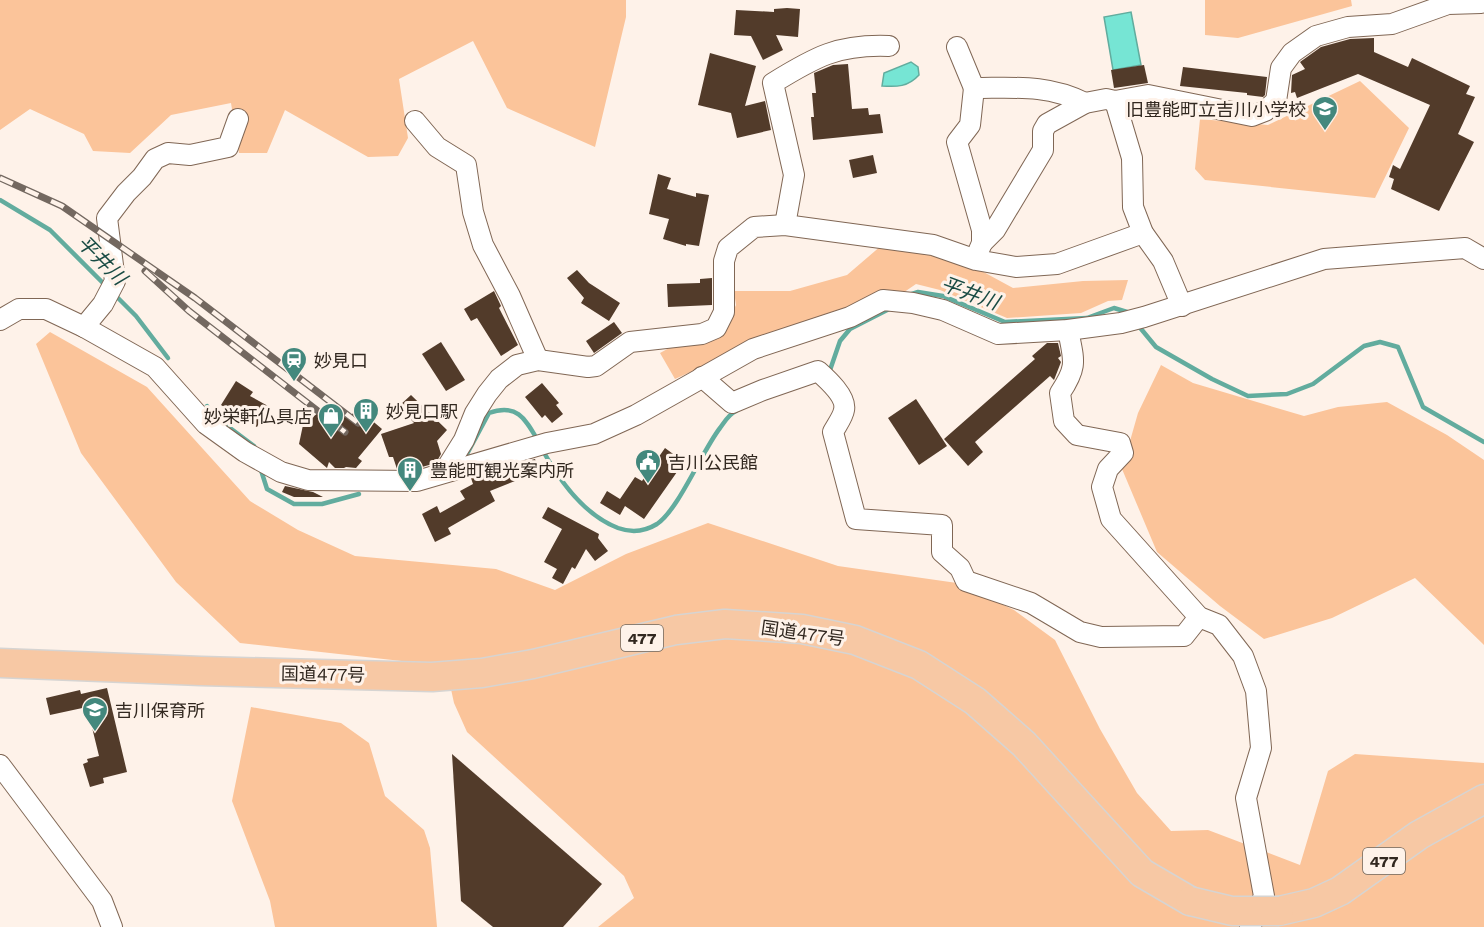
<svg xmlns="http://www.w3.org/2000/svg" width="1484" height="927" font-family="'Work Sans','Noto Sans JP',sans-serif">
	<rect width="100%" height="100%" fill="#fef2e9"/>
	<!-- green -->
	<g fill="#fbc49a">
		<polygon points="0,0 626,0 626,17 595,147 507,108 473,41 399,79 408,138 398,156 368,157 285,110 267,153 239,153 231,103 171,115 130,153 93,151 84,134 30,109 0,130"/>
		<polygon points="1205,0 1351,0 1352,6 1238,38 1205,35"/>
		<polygon points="1360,81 1409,128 1375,198 1205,180 1195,169 1200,119 1268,125"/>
		<polygon points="882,245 920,248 978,269 1013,288 1083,281 1128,280 1122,300 1108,301 1081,313 1007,318 940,290 916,284 897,297 761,340 675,379 660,353 684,340 721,336 736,305 734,291 790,291 847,275"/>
		<polygon points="50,332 147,387 250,501 298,530 355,556 496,569 555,590 626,554 708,523 838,566 957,583 1014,610 1055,640 1100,729 1137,793 1171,831 1208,830 1300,865 1328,771 1355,754 1484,763 1484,927 598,927 634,898 624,876 467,732 454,703 446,666 240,643 176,582 81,453 36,344"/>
		<polygon points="1161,365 1193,383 1304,416 1338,407 1387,402 1447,435 1484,460 1484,645 1415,578 1332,618 1264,639 1220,606 1157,552 1122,469 1138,413"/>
		<polygon points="251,707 341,723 369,743 385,796 424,830 430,848 437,927 275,927 270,901 232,801"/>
	</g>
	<!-- water -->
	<g fill="#76e5d4" stroke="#62ac9e" stroke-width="1.5">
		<polygon points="1131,12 1141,65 1113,70 1104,17"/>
		<path d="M911,62L918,67L919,75C908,87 897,87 882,86L884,73Z"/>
	</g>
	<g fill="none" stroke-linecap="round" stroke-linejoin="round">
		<!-- stream -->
		<g stroke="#62ac9e" stroke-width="4.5">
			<polyline points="0,200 50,230 106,286"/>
			<polyline points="114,294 136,316 168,358"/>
			<polyline points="906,296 918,292 943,296 1005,322 1087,318 1114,308 1127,312 1130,315"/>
			<polyline points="1137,324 1156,347 1212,379 1248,396 1287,394 1313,384 1364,346 1380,342 1398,347 1423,407 1484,442"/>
			<polyline points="829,373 840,341 850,329 893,307"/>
			<polyline points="207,406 214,416 254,446 256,450"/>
			<path d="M542,449C559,480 584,515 618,528C632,533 644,532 657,524C679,509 702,451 720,428C725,421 729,414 736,411"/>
			<path d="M467,454L489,413C516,403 525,418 537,439"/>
			<polyline points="260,467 267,489 294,504 322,504 359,494"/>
		</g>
	</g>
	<!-- building -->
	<g fill="#523b2a">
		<polygon points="787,8 800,9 798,37 776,35 783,50 763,60 751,36 734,35 736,10 774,12 774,9"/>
		<polygon points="1374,38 1374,52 1408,67 1412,58 1470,86 1466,94 1475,97 1458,134 1474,142 1439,211 1391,189 1394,179 1389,177 1393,165 1400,169 1430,105 1358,74 1297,98 1295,92 1291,93 1292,75 1305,69 1300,62 1321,47 1350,39"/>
		<polygon points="710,53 756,66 745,106 765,101 771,130 737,138 731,113 698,105"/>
		<polygon points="848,64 852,109 868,108 869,115 880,114 883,133 813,140 811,117 814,117 812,93 816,93 814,73 833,65"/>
		<polygon points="1144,65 1148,83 1114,88 1111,70"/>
		<polygon points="1183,67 1267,77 1265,95 1263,97 1247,95 1247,93 1180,86"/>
		<polygon points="873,155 877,173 853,178 849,160"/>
		<polygon points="658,174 671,178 667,189 696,197 696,193 709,195 699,246 686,244 686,246 663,239 669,219 649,214"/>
		<polygon points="577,270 589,283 620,303 609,321 581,303 584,298 567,278"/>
		<polygon points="712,278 712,305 668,307 667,284 700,283 700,279"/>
		<polygon points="494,291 501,306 499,308 518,345 501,356 477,318 471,321 464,309"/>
		<polygon points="614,322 622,333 594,353 586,341"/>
		<polygon points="441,342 465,380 446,391 422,354"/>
		<polygon points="1047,343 1058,343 1061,356 1058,358 1061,362 1054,380 1050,376 975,442 983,452 968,466 944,439 1035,359 1032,356"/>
		<polygon points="236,381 253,392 250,396 268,406 257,427 221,405"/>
		<polygon points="542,383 559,403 556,405 563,414 552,423 545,415 542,418 525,397"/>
		<polygon points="411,395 447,430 437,441 441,454 436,463 415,469 397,469 393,457 389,457 381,434 414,423 399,406"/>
		<polygon points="366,398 378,408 369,418 382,429 358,458 362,461 356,468 346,467 344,468 335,468 329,462 327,468 299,444 303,425 329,404 348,419"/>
		<polygon points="916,399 947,446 919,465 888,418"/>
		<polygon points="665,448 684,462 644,519 625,506 620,515 600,503 607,491 620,499 635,477 642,481"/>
		<polygon points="535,459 540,471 490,491 495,501 448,528 451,534 435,542 422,514 437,506 440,513 465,499 460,491 473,484 471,478"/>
		<polygon points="285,486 313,492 323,497 294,497 282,492"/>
		<polygon points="548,507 599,534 598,538 608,551 595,561 586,549 575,569 572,567 563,584 552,578 557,569 544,562 562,529 542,518"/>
		<polygon points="107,688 127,772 103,778 104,783 90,787 83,764 88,762 87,759 99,756 87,707 50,715 46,698 80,690 81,694"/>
		<polygon points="452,754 602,884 563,927 493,927 461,901"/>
	</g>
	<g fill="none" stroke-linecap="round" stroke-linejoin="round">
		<defs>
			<g id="minor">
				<path d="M957,47L974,88C1014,88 1047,84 1085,103"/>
				<polyline points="974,88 970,125 957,142 982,230 982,243 979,250"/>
				<polyline points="1115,101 1132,158 1133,207 1143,233 1163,261 1182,306"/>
				<polyline points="415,121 437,147 466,165 473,212 483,245 510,296 538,360"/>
				<path d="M785,225L794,175L773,83C815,57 838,44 889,46"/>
				<polyline points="982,243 995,230 1043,150 1043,131 1047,124 1085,103 1106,99 1115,101 1148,95 1252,116 1265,111 1276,101 1281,68 1292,53 1316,36 1348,27 1392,24 1448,4 1481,3 1484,1"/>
				<polyline points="0,320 19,309 46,309 84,327 155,367 206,424 245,452 281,472 308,480 417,481 547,443 594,434 636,415 753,349 850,317 883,300 913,303 943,310 998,334 1068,330 1121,323 1144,317 1324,259 1465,248 1484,259"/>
				<polyline points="84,327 103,304 115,281 107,218 126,193 142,177 155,159 168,153 190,155 228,147 238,119"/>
				<path d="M1068,330C1074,361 1078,366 1060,393L1064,421L1077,435L1120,443L1123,453L1108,469L1102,487L1111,519L1199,617L1219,625L1243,656L1256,691L1261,748L1246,798L1264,896L1250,927"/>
				<path d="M702,377L732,403L763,390L818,371C827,379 847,397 844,410C843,417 836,426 833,432L856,519L942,525V552L960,568L966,581L1031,603L1080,632L1101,637L1184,636L1199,617"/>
				<polyline points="444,472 464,440 475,413 487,394 499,379 517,365 538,360 588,367 596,366 630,342 702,334 716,328 724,312 724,261 728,248 754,227 785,225 933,245 976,260 1016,267 1057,264 1143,233"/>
				<polyline points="0,765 102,901 112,927"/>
			</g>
			<g id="highway">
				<polyline points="0,663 201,671 432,677 482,673 533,664 676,630 725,624 802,629 855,640 919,665 975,701 1024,744 1142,873 1190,901"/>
				<polyline points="1279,911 1314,903 1340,891 1419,835 1484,799"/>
			</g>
		</defs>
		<!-- minor casing -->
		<use href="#minor" stroke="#806755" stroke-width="22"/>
		<!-- highway casing -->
		<use href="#highway" stroke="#d6d4d2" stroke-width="31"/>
		<!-- minor -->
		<use href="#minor" stroke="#fff" stroke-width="20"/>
		<!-- highway -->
		<use href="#highway" stroke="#f7c8a4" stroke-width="28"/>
		<defs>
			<g id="rail">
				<polyline points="0,178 62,206 195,298 358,423"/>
				<polyline points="145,271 189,311 345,432"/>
			</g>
		</defs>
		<!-- rail casing -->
		<use href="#rail" stroke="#736860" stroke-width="7"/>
		<!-- rail -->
		<use href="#rail" stroke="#fef2e9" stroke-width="4.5" stroke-dasharray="14" stroke-linecap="butt"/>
		<defs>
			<polyline id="highway-bridge" points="1190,901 1232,911 1279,911"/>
		</defs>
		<!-- highway-bridge casing -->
		<use href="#highway-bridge" stroke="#d6d4d2" stroke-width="31" stroke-linecap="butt"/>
		<!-- highway-bridge -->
		<use href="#highway-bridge" stroke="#f7c8a4" stroke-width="28"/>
	</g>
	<!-- icons -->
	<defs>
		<symbol id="school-pin" viewBox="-11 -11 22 30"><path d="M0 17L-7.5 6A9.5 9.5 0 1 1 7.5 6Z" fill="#43887d" stroke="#fef2e9"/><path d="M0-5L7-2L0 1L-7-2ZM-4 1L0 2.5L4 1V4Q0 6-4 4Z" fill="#fff"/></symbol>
		<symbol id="station-pin" viewBox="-11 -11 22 30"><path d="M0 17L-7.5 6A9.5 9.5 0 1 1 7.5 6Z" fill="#43887d" stroke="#fef2e9"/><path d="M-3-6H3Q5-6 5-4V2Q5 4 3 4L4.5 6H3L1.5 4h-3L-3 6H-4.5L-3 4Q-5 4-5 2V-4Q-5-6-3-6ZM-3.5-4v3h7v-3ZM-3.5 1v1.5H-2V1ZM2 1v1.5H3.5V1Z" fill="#fff"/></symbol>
		<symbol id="building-pin" viewBox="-11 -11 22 30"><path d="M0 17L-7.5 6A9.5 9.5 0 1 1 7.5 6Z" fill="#43887d" stroke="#fef2e9"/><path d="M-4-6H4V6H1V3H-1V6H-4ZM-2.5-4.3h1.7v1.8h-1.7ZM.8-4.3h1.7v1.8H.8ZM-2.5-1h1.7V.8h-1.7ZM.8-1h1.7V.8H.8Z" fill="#fff"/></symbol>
		<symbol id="shop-pin" viewBox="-11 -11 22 30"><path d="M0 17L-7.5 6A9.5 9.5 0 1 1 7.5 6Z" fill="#43887d" stroke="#fef2e9"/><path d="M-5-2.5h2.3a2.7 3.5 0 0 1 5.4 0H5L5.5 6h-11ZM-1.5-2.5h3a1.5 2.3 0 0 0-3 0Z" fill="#fff"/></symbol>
		<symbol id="civic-pin" viewBox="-11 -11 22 30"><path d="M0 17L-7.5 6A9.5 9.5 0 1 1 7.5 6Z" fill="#43887d" stroke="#fef2e9"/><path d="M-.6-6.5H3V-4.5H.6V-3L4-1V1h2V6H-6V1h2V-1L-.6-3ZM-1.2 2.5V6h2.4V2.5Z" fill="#fff"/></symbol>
	</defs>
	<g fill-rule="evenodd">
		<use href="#school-pin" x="1310" y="94" width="30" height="40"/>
		<use href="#station-pin" x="279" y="345" width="30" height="40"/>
		<use href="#building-pin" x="351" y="396" width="30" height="40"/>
		<use href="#shop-pin" x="316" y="401" width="30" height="40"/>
		<use href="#civic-pin" x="633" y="447" width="30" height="40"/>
		<use href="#building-pin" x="395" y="455" width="30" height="40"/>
		<use href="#school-pin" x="80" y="695" width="30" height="40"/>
	</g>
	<g text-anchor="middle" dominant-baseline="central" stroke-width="6" stroke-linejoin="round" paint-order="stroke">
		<!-- shield labels -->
		<g fill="#fef2e9" stroke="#6f655c" stroke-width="1.5">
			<rect x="621" y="625" width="42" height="26" rx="4.5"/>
			<rect x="1363" y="848" width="42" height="26" rx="4.5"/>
		</g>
		<g font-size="16" font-weight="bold" fill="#322820">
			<text x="642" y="638">477</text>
			<text x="1384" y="861">477</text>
		</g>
		<!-- poi labels -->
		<g font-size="18" fill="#322820" stroke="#fef2e9" text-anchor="start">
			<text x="1306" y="109" text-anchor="end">旧豊能町立吉川小学校</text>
			<text x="314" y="360">妙見口</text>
			<text x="386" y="411">妙見口駅</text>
			<text x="312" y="416" text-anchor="end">妙栄軒仏具店</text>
			<text x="668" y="462">吉川公民館</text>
			<text x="430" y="470">豊能町観光案内所</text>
			<text x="115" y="710">吉川保育所</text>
		</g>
		<!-- street labels -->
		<g font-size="18" fill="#322820" stroke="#fef2e9">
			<text transform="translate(803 633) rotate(8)">国道477号</text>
			<text transform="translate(323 674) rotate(1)">国道477号</text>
		</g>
		<!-- water labels -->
		<g font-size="20" font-style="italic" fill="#194b44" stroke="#fef2e9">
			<text transform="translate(102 260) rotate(45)">平井川</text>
			<text transform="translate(970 293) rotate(20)">平井川</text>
		</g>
	</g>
</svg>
